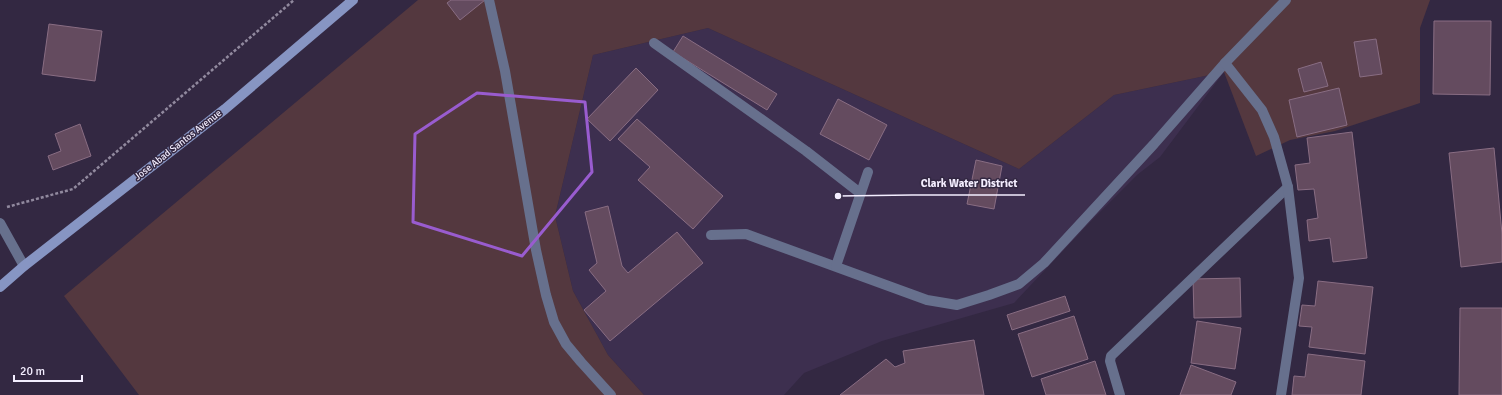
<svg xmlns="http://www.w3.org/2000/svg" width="1502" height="395" font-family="Signika,sans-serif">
	<rect width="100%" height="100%" fill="#332842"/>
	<!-- built -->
	<polygon fill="#3d2f4f" points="708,28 1019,169 1114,95 1224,72 1160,157 1137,175 1092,220 1014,303 882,341 804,373 784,395 644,395 608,355 573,291 555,216 593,55"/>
	<!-- green -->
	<polygon fill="#54383f" points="418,0 1430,0 1420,28 1420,103 1335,131 1290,140 1256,156 1224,72 1114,95 1019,169 708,28 593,55 555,216 573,291 608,355 644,395 139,395 64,296"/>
	<!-- building -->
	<g fill="#644b5f" stroke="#896d83">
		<polygon points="451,0 485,0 460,20 447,3"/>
		<polygon points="1434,21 1491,21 1490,95 1433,94"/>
		<polygon points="49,24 102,31 95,81 42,74"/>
		<polygon points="683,36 777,94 767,110 673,52"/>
		<polygon points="1376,39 1382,74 1360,77 1354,42"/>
		<polygon points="1321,62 1328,86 1304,92 1298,69"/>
		<polygon points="636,68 658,90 610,141 587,119"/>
		<polygon points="1339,88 1347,125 1297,137 1289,100"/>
		<polygon points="838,99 887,125 869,160 820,134"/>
		<polygon points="637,119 723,196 693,229 638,180 650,167 618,139"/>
		<polygon points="80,124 91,156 53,170 48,156 61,151 55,134"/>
		<polygon points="1352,132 1367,258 1333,262 1330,238 1309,241 1307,220 1318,218 1314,189 1298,190 1295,165 1310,163 1307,138"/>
		<polygon points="1494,148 1502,234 1502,262 1461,267 1449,153"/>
		<polygon points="976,160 1002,166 994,209 967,204"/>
		<polygon points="608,206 622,266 628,273 677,232 703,263 610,341 584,310 606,291 589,270 597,263 585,212"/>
		<polygon points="1240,278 1241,317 1194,318 1193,279"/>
		<polygon points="1318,281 1373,287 1365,354 1309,347 1312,327 1299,326 1302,305 1315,306"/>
		<polygon points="1065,296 1070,311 1012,330 1007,315"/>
		<polygon points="1460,308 1502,308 1502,395 1459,395"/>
		<polygon points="1074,316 1088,359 1032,377 1018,334"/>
		<polygon points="1197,321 1241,328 1235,369 1191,363"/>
		<polygon points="974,340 984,395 840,395 886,359 895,367 905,363 903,351"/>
		<polygon points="1308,354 1365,361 1361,395 1292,395 1294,376 1305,377"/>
		<polygon points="1095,361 1106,395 1046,395 1041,379"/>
		<polygon points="1191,365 1236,382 1231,395 1180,395"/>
	</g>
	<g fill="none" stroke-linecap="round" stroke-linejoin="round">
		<!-- path -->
		<polyline stroke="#91899e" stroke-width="2.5" stroke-dasharray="3 2" stroke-linecap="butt" points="7,207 73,189 294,0"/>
		<!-- service -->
		<g stroke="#67708d" stroke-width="10">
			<polyline points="654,43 806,151 860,193"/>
			<polyline points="711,235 746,234 927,300 957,305 989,295 1019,284 1044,263 1154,144 1225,63"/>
			<polyline points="836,266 868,172"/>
		</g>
		<!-- minor -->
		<g stroke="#67708d" stroke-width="10">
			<polyline points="489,0 505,71 536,250 546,295 554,322 566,344 581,362 611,395"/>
			<polyline points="0,223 24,266"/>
			<polyline points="1120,395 1110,361 1111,356 1288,187"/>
			<polyline points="1281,395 1299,278 1288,187 1274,137 1262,110 1225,63 1286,0"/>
		</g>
		<!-- secondary -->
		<polyline stroke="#8795c3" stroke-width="10" points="0,287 24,266 225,109 353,0"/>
	</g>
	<!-- marked area -->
	<path fill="none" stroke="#995ccf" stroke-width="3" stroke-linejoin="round" d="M477,93L585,102L592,172L522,256L413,222L415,134Z"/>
	<g text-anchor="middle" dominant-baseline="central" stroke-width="3" stroke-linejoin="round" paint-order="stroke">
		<!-- street labels -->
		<g font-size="10" fill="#f4eeff" stroke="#332842">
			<text transform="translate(178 145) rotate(-38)">Jose Abad Santos Avenue</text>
		</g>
	</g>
	<!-- callouts -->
	<path fill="none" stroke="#f4eeff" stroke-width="1.5" d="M838 196L912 195H1025"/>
	<circle fill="#f4eeff" stroke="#332842" stroke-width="1.5" cx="838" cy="196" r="4"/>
	<g font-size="11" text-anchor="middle" font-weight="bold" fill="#f4eeff" stroke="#332842" stroke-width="3" stroke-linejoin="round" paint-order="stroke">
		<text x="969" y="187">Clark Water District</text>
	</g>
	<!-- scale -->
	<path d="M14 375v6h68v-6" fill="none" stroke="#f4eeff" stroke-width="2"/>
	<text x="20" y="375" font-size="12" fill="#f4eeff" stroke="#332842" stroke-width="3" paint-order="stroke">20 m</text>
</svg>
